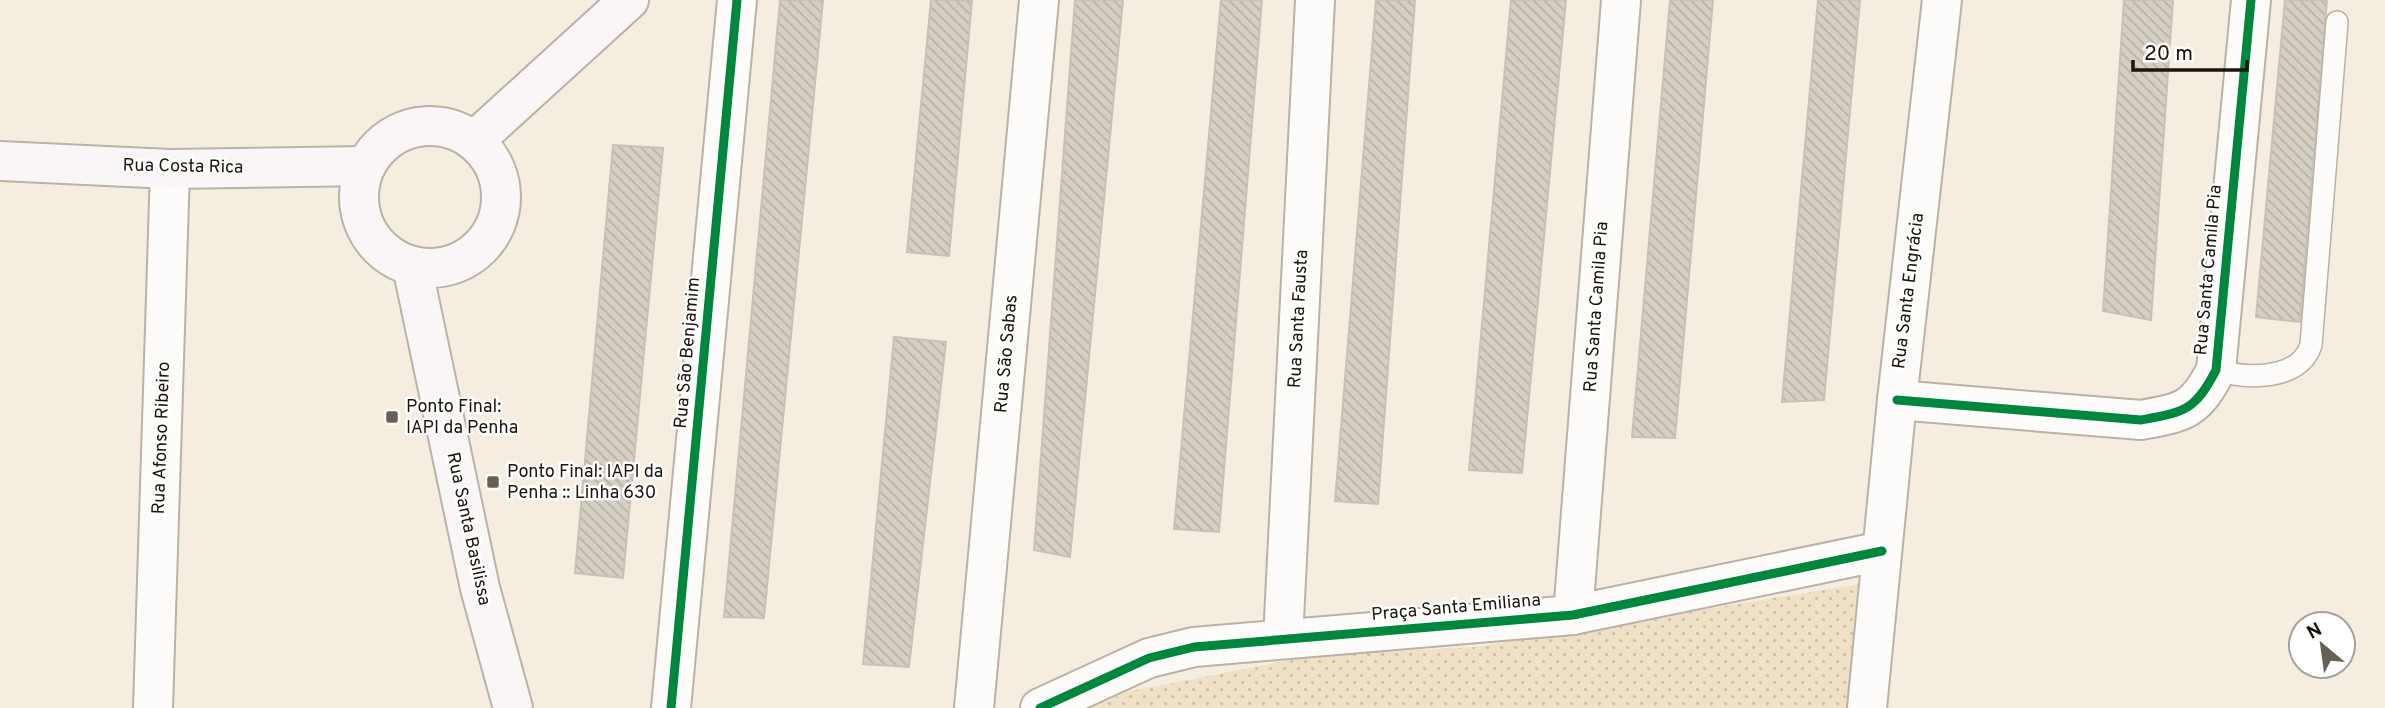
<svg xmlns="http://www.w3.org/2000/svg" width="2385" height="708" font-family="Overpass,sans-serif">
	<defs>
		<pattern id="park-dots" width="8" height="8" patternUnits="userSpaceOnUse" patternTransform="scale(1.75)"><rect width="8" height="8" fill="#efe0c6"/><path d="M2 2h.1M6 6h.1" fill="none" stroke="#ccbfa9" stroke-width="1.8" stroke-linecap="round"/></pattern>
		<pattern id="building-back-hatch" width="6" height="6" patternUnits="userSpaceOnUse" patternTransform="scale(1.75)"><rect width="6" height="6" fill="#d6cfc4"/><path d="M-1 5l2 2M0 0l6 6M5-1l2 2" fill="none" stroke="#b7b1a7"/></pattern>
	</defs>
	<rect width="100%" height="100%" fill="#f5ede0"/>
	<!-- park -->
	<polygon fill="url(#park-dots)" points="1872,582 1858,708 1091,708 1127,692 1315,655 1476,647"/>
	<!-- building -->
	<g fill="url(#building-back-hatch)" stroke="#c8c1b6" stroke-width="2">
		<polygon points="780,0 823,0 764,618 724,617"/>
		<polygon points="931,0 972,0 949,256 907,252"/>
		<polygon points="1075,0 1123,0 1070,557 1034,550"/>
		<polygon points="1221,0 1262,0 1219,532 1174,529"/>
		<polygon points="1376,0 1415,0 1378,504 1335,501"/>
		<polygon points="1511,0 1566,0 1522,473 1469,470"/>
		<polygon points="1670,0 1713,0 1675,438 1632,437"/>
		<polygon points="1818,0 1860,0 1824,400 1782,402"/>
		<polygon points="2124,0 2173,0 2151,320 2103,311"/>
		<polygon points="2285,0 2327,0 2300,322 2256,317"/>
		<polygon points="613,145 663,148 623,578 575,573"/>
		<polygon points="894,337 946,342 909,667 863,664"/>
	</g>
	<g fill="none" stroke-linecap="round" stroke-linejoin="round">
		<defs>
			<path id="lane" d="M2216,370C2246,379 2300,381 2311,345L2337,22"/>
			<g id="street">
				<path d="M1897,400L2141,420C2184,412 2195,411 2216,370L2251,0"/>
				<polyline points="1573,615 1621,0"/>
				<polyline points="1283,639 1315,0"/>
				<polyline points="153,708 170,169"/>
				<polyline points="671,708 737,0"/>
				<polyline points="974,708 1039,0"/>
				<polyline points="1040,708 1149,658 1194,647 1573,615 1882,551"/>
				<polyline points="1867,708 1897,400 1942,0"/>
			</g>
			<g id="secondary">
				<circle cx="430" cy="197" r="71"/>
				<polyline points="474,141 629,0"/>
				<polyline points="0,161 170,169 366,166"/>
				<polyline points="412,266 480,588 513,708"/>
			</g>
		</defs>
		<!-- lane casing -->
		<use href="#lane" stroke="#b8b2a7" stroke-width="24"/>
		<!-- street casing -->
		<use href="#street" stroke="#b8b2a7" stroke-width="42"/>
		<!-- secondary casing -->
		<use href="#secondary" stroke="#b8b2a7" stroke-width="42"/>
		<!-- lane -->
		<use href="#lane" stroke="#fefcfa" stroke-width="21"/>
		<!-- street -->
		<use href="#street" stroke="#fefcfa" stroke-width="38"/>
		<!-- secondary -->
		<use href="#secondary" stroke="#faf6f8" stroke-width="38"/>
		<defs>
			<g id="cycleway">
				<path d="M1897,400L2141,420C2184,412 2195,411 2216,370L2251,0"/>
				<polyline points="671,708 737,0"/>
				<polyline points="1040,708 1149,658 1194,647 1573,615 1882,551"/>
			</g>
		</defs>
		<!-- cycleway casing -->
		<use href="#cycleway" stroke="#fff" stroke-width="13"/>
		<!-- cycleway -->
		<use href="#cycleway" stroke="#00873e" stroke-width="9"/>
	</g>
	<!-- markers -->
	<g fill="#676155" stroke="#fff" stroke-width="2.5">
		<rect x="385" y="410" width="14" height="14" rx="3.5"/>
		<rect x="486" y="475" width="14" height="14" rx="3.5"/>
	</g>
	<g text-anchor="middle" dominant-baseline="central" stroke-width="5" stroke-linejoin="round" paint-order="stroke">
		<!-- street labels -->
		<g font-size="18" fill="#1b150a" stroke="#fff">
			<text transform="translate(183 167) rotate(1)">Rua Costa Rica</text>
			<text transform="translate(2209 270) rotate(-85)">Rua Santa Camila Pia</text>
			<text transform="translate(1909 291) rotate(-83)">Rua Santa Engrácia</text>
			<text transform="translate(1597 307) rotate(-86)">Rua Santa Camila Pia</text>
			<text transform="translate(1299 319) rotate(-87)">Rua Santa Fausta</text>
			<text transform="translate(688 353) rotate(-85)">Rua São Benjamim</text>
			<text transform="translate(1007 354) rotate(-85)">Rua São Sabas</text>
			<text transform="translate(162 438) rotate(-88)">Rua Afonso Ribeiro</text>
			<text transform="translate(468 529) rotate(78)">Rua Santa Basilissa</text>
			<text transform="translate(1456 608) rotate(-5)">Praça Santa Emiliana</text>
		</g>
		<!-- poi labels -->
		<g font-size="18" fill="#1b150a" stroke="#fff" text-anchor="start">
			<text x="406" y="407">Ponto Final:<tspan x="406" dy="21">IAPI da Penha</tspan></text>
			<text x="507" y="472">Ponto Final: IAPI da<tspan x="507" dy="21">Penha :: Linha 630</tspan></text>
		</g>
	</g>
	<!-- north arrow -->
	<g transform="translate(2322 645) rotate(331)"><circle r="33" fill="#ffffff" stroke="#a4a19d" stroke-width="2"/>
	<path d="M0-5L12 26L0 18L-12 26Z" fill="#676155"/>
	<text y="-10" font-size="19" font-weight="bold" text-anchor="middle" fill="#1b150a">N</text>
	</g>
	<!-- scale -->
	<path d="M2133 60v10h114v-10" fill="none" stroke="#1b150a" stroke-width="3.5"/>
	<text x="2144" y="60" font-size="21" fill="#1b150a" stroke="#ffffff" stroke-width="5" paint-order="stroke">20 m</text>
</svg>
